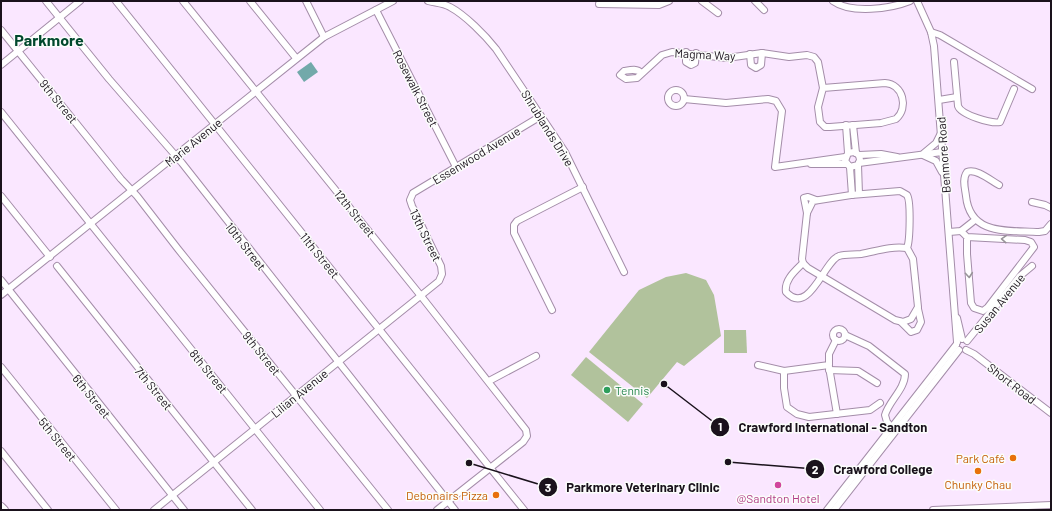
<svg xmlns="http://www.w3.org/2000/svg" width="1052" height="511" font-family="Barlow,sans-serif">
	<rect width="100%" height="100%" fill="#fae7ff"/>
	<!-- green -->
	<g fill="#b1c29c">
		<polygon points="686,273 706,280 714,295 721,336 684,366 677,362 647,398 589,352 639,290 666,277"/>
		<polygon points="724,330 746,330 747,353 724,353"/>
		<polygon points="586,357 643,404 628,422 571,375"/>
	</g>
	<!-- water -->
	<polygon fill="#72a9aa" points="311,62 318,72 304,82 297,72"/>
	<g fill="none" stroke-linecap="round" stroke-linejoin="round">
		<defs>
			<g id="minor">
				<polyline points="46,1 109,79 182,163 455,510"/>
				<polyline points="116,1 524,510"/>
				<polyline points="183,1 421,296 526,430 527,436 523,442 437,510"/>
				<polyline points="250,1 296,58"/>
				<polyline points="306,1 324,37"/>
				<path d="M428,1C435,3 443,3 450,7C465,15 485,35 496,49L565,152L624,272"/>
				<polyline points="702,1 718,13"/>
				<polyline points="755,1 764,10"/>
				<path d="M833,1C851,14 890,9 910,1"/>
				<polyline points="917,1 931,32 934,46 957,342"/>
				<polyline points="599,4 659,5 669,1"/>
				<polyline points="376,10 456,167"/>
				<polyline points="1,30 121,179 137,196 178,249 388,510"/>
				<polyline points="931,32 940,35 1032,89"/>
				<polyline points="686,52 686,62 691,65 695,63 696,53"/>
				<polyline points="750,54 751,65 756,68 761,65 762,53"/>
				<path d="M954,62L958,106C961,115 992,124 1000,122L1014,89"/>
				<polyline points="1,65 80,1"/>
				<path d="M641,73C637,68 630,70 624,71L620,75L626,79L637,78L662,55L672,52L727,58L762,53L789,57L807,55L814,57L818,62L823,88"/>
				<path d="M885,83C903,84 909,108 896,119L881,123L830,127H825L820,122L818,107L823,88Z"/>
				<circle cx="676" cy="98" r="8"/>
				<polyline points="684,99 726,103 768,99 776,101 782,111 775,167 845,157"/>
				<polyline points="939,100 957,97"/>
				<polyline points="1,112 320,510"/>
				<polyline points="846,125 848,153 845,161 850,167 858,165 860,160 859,155 854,152 848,153"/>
				<polyline points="853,125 856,153"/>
				<polyline points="924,153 936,143 941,133"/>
				<polyline points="859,155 881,154 897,157"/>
				<polyline points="923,155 936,161 942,172"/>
				<polyline points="859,163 942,152"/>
				<polyline points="811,164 846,164"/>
				<polyline points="858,165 859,194"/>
				<polyline points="850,167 852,195"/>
				<path d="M999,185C990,180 976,168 967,172C962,179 965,188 966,196C970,236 1008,230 1039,232L1045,231L1051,224"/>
				<path d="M900,191L907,195C911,201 910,241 907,248L913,259L918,307L911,319L903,322L895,320L808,268L803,263L802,259L807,213L813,201L851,195Z"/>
				<polyline points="1,196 50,257"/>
				<polyline points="1032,202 1045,205 1051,208"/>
				<polyline points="807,213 804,198 808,197 816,200"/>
				<polyline points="961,231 967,237 1025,240 1031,242 1034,247 988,307 983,311 974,308 971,303 967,254 967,237"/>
				<polyline points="949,232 961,231 975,220"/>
				<path d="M803,263C795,271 784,280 786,292C809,317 824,261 839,256C846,254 854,255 861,254C877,251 890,246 907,248"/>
				<polyline points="57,266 252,510"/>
				<polyline points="1,280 184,510"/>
				<polyline points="1,295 324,37 393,1"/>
				<polyline points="552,310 514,233 514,225 517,221 583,187"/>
				<polyline points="957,318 962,339"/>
				<polyline points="901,322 911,332 917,330 921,322 918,309"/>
				<circle cx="839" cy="335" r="6"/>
				<path d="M845,335L869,346L905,374C905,389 889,401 885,415L887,422L894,430"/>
				<polyline points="967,341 1020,276 1032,266"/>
				<polyline points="966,350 974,354 1051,413"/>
				<polyline points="758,365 784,371 829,365 829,354 836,340"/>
				<polyline points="1,367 116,510"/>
				<polyline points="829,367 837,414"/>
				<polyline points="829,370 858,371 877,383"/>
				<polyline points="784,371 784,388 787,407 797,414 809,417 870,410 880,403"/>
				<polyline points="489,381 536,356"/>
				<polyline points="1,451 48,510"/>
				<polyline points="154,510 439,281 442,274 441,266 412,206 410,200 413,193 541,116"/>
				<polyline points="827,510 956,345"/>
				<polyline points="834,510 959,350"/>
				<polyline points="933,510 1051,505"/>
			</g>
			<polyline id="major" points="1,507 4,510"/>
		</defs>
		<!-- minor casing -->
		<use href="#minor" stroke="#a48da9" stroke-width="8"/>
		<!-- major casing -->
		<use href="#major" stroke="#a48da9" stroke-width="10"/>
		<!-- minor -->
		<use href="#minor" stroke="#fff" stroke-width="6"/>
		<!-- major -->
		<use href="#major" stroke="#fff" stroke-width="8"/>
	</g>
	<!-- one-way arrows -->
	<defs><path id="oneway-chevron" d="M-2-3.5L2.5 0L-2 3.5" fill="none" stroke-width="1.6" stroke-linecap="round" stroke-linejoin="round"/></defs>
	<g stroke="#989499">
		<use href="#oneway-chevron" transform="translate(1004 239) rotate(-176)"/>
		<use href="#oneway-chevron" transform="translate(969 275) rotate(85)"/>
	</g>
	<!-- markers -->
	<circle fill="#2e9e5b" stroke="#fbfcfb" stroke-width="1.5" cx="607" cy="390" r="4"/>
	<g fill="#e8710a" stroke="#fbfcfb" stroke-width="1.5">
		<circle cx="1013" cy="458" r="4"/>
		<circle cx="978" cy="471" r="4"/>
		<circle cx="496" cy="495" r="4"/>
	</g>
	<circle fill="#d1479c" stroke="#fbfcfb" stroke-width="1.5" cx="778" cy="485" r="4"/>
	<g text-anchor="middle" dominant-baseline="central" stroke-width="3" stroke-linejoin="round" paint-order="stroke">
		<!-- street labels -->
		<g font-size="12" fill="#1a121c" stroke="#fbfcfb">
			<text transform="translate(705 54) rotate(3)">Magma Way</text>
			<text transform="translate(416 88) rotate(63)">Rosewalk Street</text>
			<text transform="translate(59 101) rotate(51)">9th Street</text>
			<text transform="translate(548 128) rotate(58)">Shrublands Drive</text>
			<text transform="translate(193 142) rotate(-39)">Marie Avenue</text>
			<text transform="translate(476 155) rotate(-31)">Essenwood Avenue</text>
			<text transform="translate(943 155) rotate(-94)">Benmore Road</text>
			<text transform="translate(355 213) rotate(51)">12th Street</text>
			<text transform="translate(426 235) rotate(64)">13th Street</text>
			<text transform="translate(246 246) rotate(52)">10th Street</text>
			<text transform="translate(320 255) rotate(51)">11th Street</text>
			<text transform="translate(999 303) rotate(-51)">Susan Avenue</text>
			<text transform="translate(262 353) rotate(51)">9th Street</text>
			<text transform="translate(209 371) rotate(51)">8th Street</text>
			<text transform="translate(1012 383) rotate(38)">Short Road</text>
			<text transform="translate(154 388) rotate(51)">7th Street</text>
			<text transform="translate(299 393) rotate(-39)">Lilian Avenue</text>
			<text transform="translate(92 396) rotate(51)">6th Street</text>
			<text transform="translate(58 439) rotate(51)">5th Street</text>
		</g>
		<!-- leisure labels -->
		<g font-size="12" fill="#27864d" stroke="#fbfcfb" text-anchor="start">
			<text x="615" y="390">Tennis</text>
		</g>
		<!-- food labels -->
		<g font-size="12" fill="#c56008" stroke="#fbfcfb" text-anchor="end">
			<text x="1005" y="458">Park Café</text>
			<text x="978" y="484" text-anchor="middle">Chunky Chau</text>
			<text x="488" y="495">Debonairs Pizza</text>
		</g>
		<!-- hotel labels -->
		<g font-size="12" fill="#b23c85" stroke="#fbfcfb">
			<text x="778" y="498">@Sandton Hotel</text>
		</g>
		<!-- district labels -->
		<g font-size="16" font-weight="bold" fill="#00482d" stroke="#fbfcfb">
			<text x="49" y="39">Parkmore</text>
		</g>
	</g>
	<!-- callouts -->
	<path fill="none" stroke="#1a121c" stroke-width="1.5" d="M664 384L720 427M728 462L815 469M469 463L548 487"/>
	<g fill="#1a121c" stroke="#fbfcfb" stroke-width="1.5">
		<circle cx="664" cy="384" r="4"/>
		<circle cx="728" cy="462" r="4"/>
		<circle cx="469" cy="463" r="4"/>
		<circle cx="720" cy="427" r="10"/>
		<circle cx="815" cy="469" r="10"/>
		<circle cx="548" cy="487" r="10"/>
	</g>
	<g font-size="12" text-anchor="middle" font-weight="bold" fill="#fff">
		<text x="720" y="431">1</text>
		<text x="815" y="474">2</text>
		<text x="548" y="492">3</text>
	</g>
	<g font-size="13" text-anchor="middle" font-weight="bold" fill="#1a121c" stroke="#fbfcfb" stroke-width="3" stroke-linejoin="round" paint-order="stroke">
		<text x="833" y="432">Crawford International - Sandton</text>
		<text x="883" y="474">Crawford College</text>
		<text x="643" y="492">Parkmore Veterinary Clinic</text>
	</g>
	<!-- border -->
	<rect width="1052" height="511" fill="none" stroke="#1a121c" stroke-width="4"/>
</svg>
